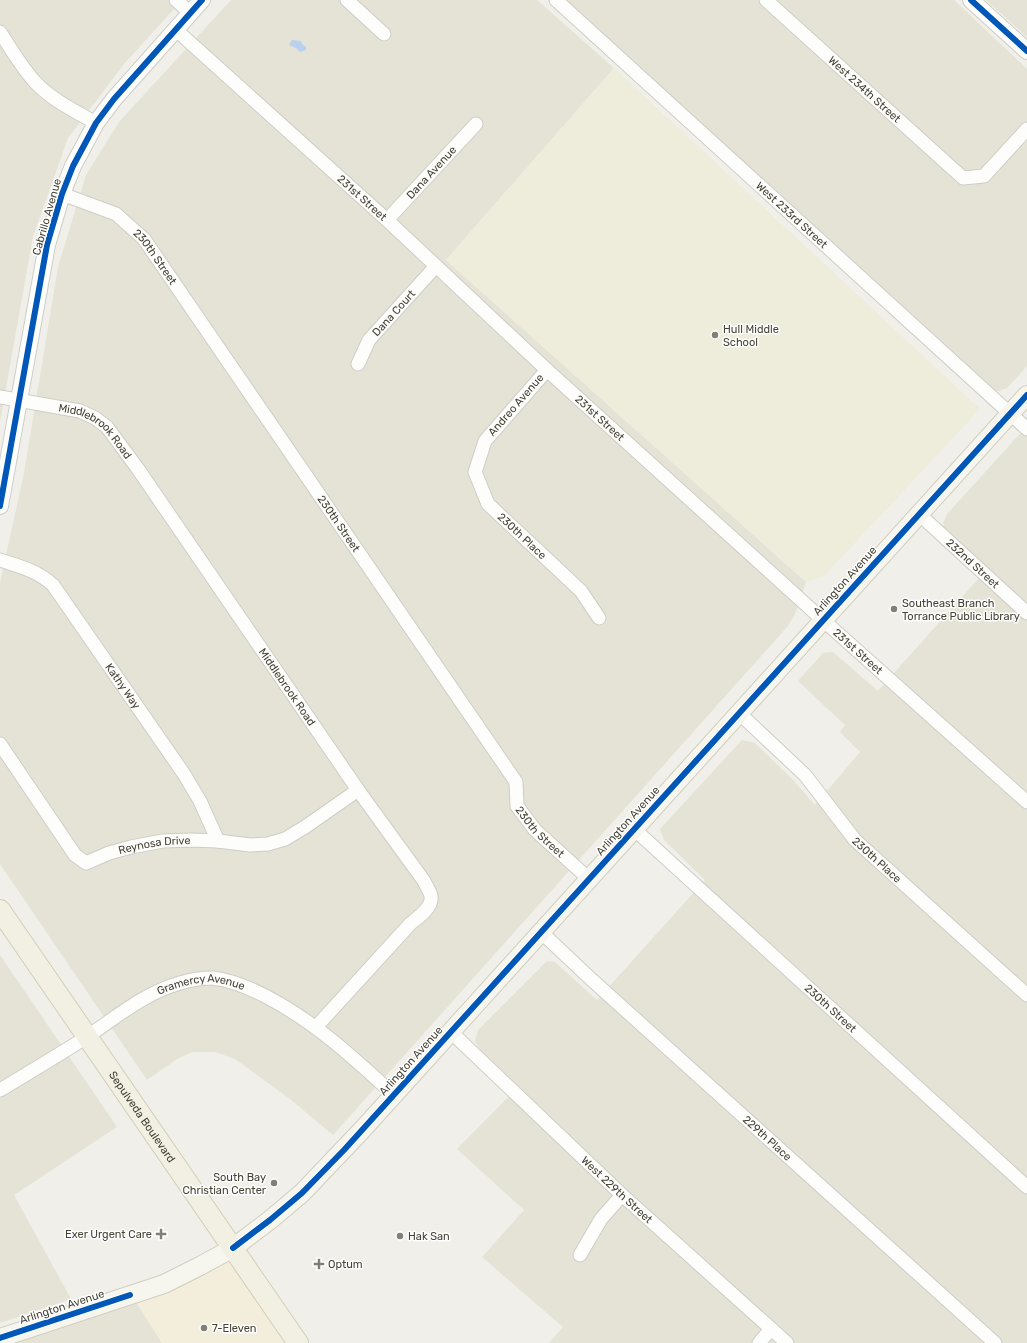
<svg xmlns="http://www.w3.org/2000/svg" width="1027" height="1343" font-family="Rubik,sans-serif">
	<rect width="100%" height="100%" fill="#f0efe9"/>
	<!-- residential -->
	<g fill="#e4e3d6">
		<polygon points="0,0 182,0 124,64 68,138 33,236 0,422"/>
		<polygon points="231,0 537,0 614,68 446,260 806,582 795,614 788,626 333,1135 290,1099 235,1059 215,1052 192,1052 177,1059 147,1080 0,864 0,583 24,473 58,267 86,175 119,122"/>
		<polygon points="566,0 954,0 1027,69 1027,366 1007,388 996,392"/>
		<polygon points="986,0 1027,0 1027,37"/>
		<polygon points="1027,426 1027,1343 549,1343 563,1327 482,1257 524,1210 457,1149 518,1087 481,1051 475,1041 478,1030 547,961 555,962 597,1000 705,880 664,840 660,829 742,740 755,743 794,781 815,805 860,752 840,732 845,725 798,681 823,653 833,652 878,691 986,570 945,531 943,524 947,514"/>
		<polygon points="0,955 117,1127 14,1195 71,1299 0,1323"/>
		<polygon points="133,1297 162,1343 0,1343"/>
	</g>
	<!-- commercial -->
	<polygon fill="#f3eedc" points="231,1251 293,1343 162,1343 133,1297"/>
	<!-- education -->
	<polygon fill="#eeecdb" points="614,68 980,409 823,577 806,582 446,260"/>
	<!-- water -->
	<polygon fill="#b9d0ef" points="292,40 301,41 302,44 306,47 306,50 300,52 296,48 289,45"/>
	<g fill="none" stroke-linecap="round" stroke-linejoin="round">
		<defs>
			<g id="minor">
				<polyline points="176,0 190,13"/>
				<polyline points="347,0 384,34"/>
				<path id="s1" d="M556,0L1027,429"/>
				<path id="s2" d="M766,0L963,178L984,176L1027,129"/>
				<path id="s3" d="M175,29L387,220L547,370L823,620L1027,802"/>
				<path d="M0,32C11,49 22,68 36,83C52,100 75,111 96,123"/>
				<path id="s4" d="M62,194L116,214L144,239L516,782L517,806L535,830L589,879"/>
				<path id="s5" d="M387,220L476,124"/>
				<path id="s6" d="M358,364L369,340L436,266"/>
				<path id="s7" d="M547,370L485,441L475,472L488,504L581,591L599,618"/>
				<path id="s8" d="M0,397L80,411L95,418L107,427L138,469L358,790L424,881C426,886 430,891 431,896C433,907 419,917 411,923L316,1027"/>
				<path id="s9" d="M919,514L1027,613"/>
				<path id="s10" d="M0,560C21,567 36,570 53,585L184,774L200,801L218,841"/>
				<path id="s11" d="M739,713L805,775L855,840L1027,995"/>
				<path id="s12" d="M0,744L75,855L86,863L109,853L131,847L163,841L191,840L218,841L250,845L268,844L285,839L305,827L358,790"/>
				<path id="s13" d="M634,829L1027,1187"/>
				<path id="s14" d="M541,932L592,980L995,1343"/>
				<path id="s15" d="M451,1032L622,1195L787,1343"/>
				<path id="s16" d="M0,1090C28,1073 57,1056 85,1038C117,1017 142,994 180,983C190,980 202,978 212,978C232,980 250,988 267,997C315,1022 354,1058 394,1095"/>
				<polyline points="580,1255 601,1219 622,1195"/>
				<polyline points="759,1343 771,1329"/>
			</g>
			<g id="tertiary">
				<polyline points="971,0 1027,51"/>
				<polyline points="0,506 47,245 62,194 73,166 96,123 114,99 202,0"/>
			</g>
			<polyline id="secondary" points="0,1338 164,1284 200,1266 233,1248 270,1220 302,1193 362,1130 1027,395"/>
			<g id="primary">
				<path id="s17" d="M0,910L298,1343"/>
			</g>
		</defs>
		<!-- minor casing -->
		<use href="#minor" stroke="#cecdc7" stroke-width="15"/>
		<!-- tertiary casing -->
		<use href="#tertiary" stroke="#cecdc7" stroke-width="18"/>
		<!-- secondary casing -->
		<use href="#secondary" stroke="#d0cec0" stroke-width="20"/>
		<!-- primary casing -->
		<use href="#primary" stroke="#d2cfb6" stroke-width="22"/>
		<!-- minor -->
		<use href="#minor" stroke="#fdfdfc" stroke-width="13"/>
		<!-- tertiary -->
		<use href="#tertiary" stroke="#fdfdfc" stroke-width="16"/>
		<!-- secondary -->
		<use href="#secondary" stroke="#f7f6ee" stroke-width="18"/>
		<!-- primary -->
		<use href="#primary" stroke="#f1f0e3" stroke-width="20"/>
		<defs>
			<g id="cycleway">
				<polyline points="971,0 1027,51"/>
				<polyline points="0,506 47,245 62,194 73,166 96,123 114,99 202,0"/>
				<polyline points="233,1248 270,1220 302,1193 344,1150 1027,395"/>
				<polyline points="0,1338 130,1295"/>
			</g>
		</defs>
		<!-- cycleway casing -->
		<use href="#cycleway" stroke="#fff" stroke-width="8"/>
		<!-- cycleway -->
		<use href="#cycleway" stroke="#0057b8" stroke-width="6"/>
	</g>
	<!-- markers -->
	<g fill="#827f74" stroke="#fff" stroke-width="1.5">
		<circle cx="715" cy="335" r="4"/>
		<circle cx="894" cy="609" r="4"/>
		<circle cx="274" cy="1183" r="4"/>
		<path d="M159 1228h4v4h4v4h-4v4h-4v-4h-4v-4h4z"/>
		<circle cx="400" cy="1236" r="4"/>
		<path d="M317 1258h4v4h4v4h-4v4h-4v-4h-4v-4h4z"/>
		<circle cx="204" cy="1328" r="4"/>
	</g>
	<g text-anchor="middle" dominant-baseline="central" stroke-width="3" stroke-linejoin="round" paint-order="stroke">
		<!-- street labels -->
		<g font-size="11" fill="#464335" stroke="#fff">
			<text stroke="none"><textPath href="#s2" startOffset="133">West 234th Street</textPath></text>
			<text stroke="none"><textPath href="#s5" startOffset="65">Dana Avenue</textPath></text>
			<text stroke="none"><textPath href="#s3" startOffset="252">231st Street</textPath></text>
			<text stroke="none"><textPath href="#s1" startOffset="319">West 233rd Street</textPath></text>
			<text transform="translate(47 217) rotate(-74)">Cabrillo Avenue</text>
			<text stroke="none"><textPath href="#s4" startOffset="116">230th Street</textPath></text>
			<text stroke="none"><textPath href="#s6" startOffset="63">Dana Court</textPath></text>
			<text transform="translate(516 405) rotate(-49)">Andreo Avenue</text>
			<text stroke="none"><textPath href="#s3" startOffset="576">231st Street</textPath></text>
			<text stroke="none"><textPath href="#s8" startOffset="105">Middlebrook Road</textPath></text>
			<text stroke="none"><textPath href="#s4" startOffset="440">230th Street</textPath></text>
			<text stroke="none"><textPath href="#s7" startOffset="208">230th Place</textPath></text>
			<text stroke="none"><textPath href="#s9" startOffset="73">232nd Street</textPath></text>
			<text transform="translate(845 581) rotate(-48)">Arlington Avenue</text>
			<text stroke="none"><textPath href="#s3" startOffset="924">231st Street</textPath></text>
			<text stroke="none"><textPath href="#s10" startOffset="182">Kathy Way</textPath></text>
			<text stroke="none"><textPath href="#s8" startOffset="429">Middlebrook Road</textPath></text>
			<text transform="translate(628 821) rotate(-48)">Arlington Avenue</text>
			<text stroke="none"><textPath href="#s4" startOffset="812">230th Street</textPath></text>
			<text stroke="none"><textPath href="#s12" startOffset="219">Reynosa Drive</textPath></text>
			<text stroke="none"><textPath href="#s11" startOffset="202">230th Place</textPath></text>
			<text stroke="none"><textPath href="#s16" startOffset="231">Gramercy Avenue</textPath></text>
			<text stroke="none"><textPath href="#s13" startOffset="266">230th Street</textPath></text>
			<text transform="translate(411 1061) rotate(-48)">Arlington Avenue</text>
			<text stroke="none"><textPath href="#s17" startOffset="251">Sepulveda Boulevard</textPath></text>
			<text stroke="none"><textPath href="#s14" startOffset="306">229th Place</textPath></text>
			<text stroke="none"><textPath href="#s15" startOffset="229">West 229th Street</textPath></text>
			<text transform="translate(62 1307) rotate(-18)">Arlington Avenue</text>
		</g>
		<!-- poi labels -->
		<g font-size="11" fill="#464335" stroke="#fff" text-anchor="start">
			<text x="723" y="329">Hull Middle<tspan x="723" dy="13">School</tspan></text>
			<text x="902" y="603">Southeast Branch<tspan x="902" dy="13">Torrance Public Library</tspan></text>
			<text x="266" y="1177" text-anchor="end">South Bay<tspan x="266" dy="13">Christian Center</tspan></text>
			<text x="152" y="1234" text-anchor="end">Exer Urgent Care</text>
			<text x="408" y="1236">Hak San</text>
			<text x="328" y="1264">Optum</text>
			<text x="212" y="1328">7-Eleven</text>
		</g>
	</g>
</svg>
